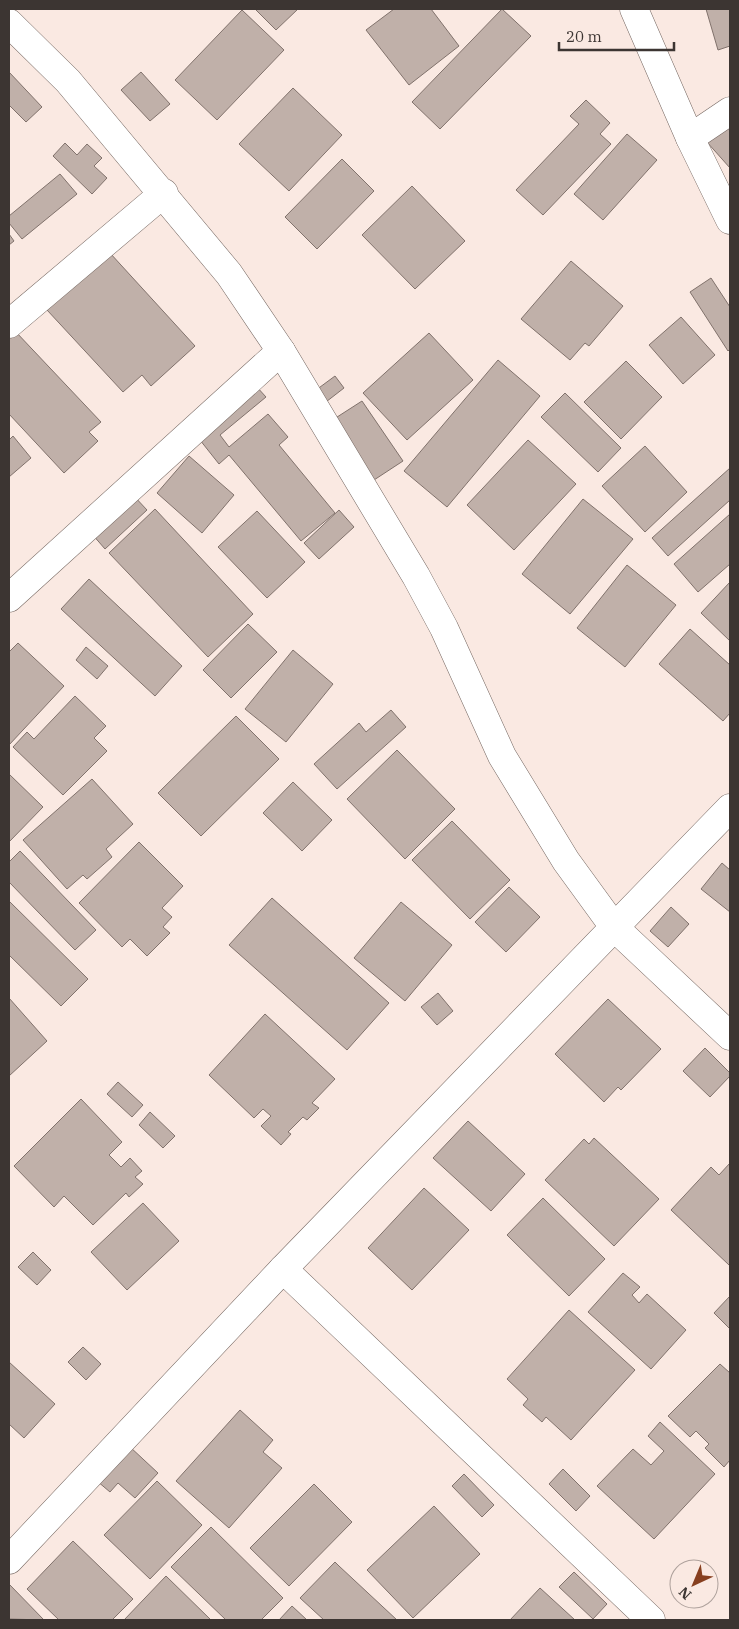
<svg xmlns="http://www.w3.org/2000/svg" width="739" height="1629" font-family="'IBM Plex Serif',serif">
	<rect width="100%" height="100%" fill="#fae9e2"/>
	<!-- building -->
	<g fill="#c0b0a9" stroke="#81726c">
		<polygon points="255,9 298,9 276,30"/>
		<polygon points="394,9 431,9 459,46 409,85 366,30"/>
		<polygon points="502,9 531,36 440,129 412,102"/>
		<polygon points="706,9 730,9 730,46 718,50"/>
		<polygon points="242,10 284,50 217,120 175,80"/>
		<polygon points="9,72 42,107 26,122 9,105"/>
		<polygon points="141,72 170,104 150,121 121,90"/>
		<polygon points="293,88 342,135 289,191 239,144"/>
		<polygon points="586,100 610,123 600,134 611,144 543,215 516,190 579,124 570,116"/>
		<polygon points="730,120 730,168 706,141"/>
		<polygon points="627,134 657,160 603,220 574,194"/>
		<polygon points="65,143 77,155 87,144 102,158 94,166 107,178 92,194 53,156"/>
		<polygon points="342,159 374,191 317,249 285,217"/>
		<polygon points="60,174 77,194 22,239 9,223 9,216"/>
		<polygon points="412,186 465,241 415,289 362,235"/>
		<polygon points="9,234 14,241 9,245"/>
		<polygon points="110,253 195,346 151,386 142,375 123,392 47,310"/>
		<polygon points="571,261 623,306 589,346 585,343 570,360 521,319"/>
		<polygon points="711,278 730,307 730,349 728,351 690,292"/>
		<polygon points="681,317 715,355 683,384 649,345"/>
		<polygon points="15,331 101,422 89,432 98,441 64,473 9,414 9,337"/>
		<polygon points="429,333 473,380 407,440 363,393"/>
		<polygon points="498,360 540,396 447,507 404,471"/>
		<polygon points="626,361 662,397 621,439 584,402"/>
		<polygon points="335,376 344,388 322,405 312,393"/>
		<polygon points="256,386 266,397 220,435 229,447 268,414 288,437 279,445 335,513 301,541 229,455 219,464 196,435"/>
		<polygon points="565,393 621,448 598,472 541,417"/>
		<polygon points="362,401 403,461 374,480 334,419"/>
		<polygon points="13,436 31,458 9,477 9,440"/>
		<polygon points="528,440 576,484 514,550 467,505"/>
		<polygon points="645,446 687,492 645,532 602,486"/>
		<polygon points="189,456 234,495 202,533 157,493"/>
		<polygon points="730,468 730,500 668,556 652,538"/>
		<polygon points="133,495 147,510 105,549 92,534"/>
		<polygon points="583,499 633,539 570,614 522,574"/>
		<polygon points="155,509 253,614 208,657 109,553"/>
		<polygon points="339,510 354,527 319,559 304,543"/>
		<polygon points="257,511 305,562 267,598 218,547"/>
		<polygon points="730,514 730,564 698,592 674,564"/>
		<polygon points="627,565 676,605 625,667 577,628"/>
		<polygon points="89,579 182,666 155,696 61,609"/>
		<polygon points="730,582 730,641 701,613"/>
		<polygon points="248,624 277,652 231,698 203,670"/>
		<polygon points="690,629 730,665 730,713 723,721 659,664"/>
		<polygon points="18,643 64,686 9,745 9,652"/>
		<polygon points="86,647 108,666 97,679 76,660"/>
		<polygon points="293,650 333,684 286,742 245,709"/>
		<polygon points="75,696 106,726 94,738 107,751 63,795 13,747 27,732 34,739"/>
		<polygon points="391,710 406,727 337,789 314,764 359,723 366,732"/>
		<polygon points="236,716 279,759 201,836 158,793"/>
		<polygon points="397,750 455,809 405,859 347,799"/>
		<polygon points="9,774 43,807 9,842"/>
		<polygon points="92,779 133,824 106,849 112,857 87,879 83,875 67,889 23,840"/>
		<polygon points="293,782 332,820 302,851 263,813"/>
		<polygon points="452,821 510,880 470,919 412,860"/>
		<polygon points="139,842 183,886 162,908 172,917 163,927 170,933 147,956 130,939 122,947 79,903"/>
		<polygon points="20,851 96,930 75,950 9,882 9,862"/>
		<polygon points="722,863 730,870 730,912 701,889"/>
		<polygon points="509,887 540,917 506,952 475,922"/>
		<polygon points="272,898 389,1003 347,1050 229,945"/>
		<polygon points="9,901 88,979 61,1006 9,955"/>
		<polygon points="401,902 452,945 405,1001 354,958"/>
		<polygon points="671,907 689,924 668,947 650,931"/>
		<polygon points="438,993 453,1011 437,1025 421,1007"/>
		<polygon points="9,998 47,1041 9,1076"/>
		<polygon points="608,999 661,1049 621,1090 618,1087 604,1102 555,1054"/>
		<polygon points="265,1014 335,1079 312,1103 319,1108 307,1120 303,1117 288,1132 291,1134 281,1145 261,1126 271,1116 263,1109 254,1118 209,1075"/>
		<polygon points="705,1048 730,1073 730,1076 710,1097 683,1071"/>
		<polygon points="118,1082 143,1105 132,1117 107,1094"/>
		<polygon points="81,1099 122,1142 109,1155 121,1167 130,1158 142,1171 135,1177 143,1184 129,1197 126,1193 93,1225 64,1196 54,1207 14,1166"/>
		<polygon points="150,1112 175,1136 163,1148 139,1125"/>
		<polygon points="468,1121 525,1174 491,1211 433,1158"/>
		<polygon points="594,1138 659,1199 614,1246 545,1180 584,1139 589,1144"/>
		<polygon points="730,1163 730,1264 729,1265 671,1210 711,1167 719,1175"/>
		<polygon points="424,1188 469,1230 412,1290 368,1248"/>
		<polygon points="543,1198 605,1259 569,1296 507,1235"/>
		<polygon points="143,1203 179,1241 127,1290 91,1252"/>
		<polygon points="33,1252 51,1270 37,1285 18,1267"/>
		<polygon points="623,1273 640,1287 632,1295 639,1303 647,1294 686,1330 651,1369 588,1312"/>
		<polygon points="730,1296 730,1329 714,1313"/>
		<polygon points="569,1310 635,1370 571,1440 546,1417 542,1422 523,1405 528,1399 507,1379"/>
		<polygon points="83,1347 101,1364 86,1380 68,1362"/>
		<polygon points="9,1362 55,1404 24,1438 9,1424"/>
		<polygon points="720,1364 730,1373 730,1460 724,1467 705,1448 709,1444 696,1431 690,1437 668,1416"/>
		<polygon points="240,1410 273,1440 263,1452 282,1468 229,1528 176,1481"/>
		<polygon points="660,1422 715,1474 654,1539 597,1486 633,1449 651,1465 664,1451 648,1436"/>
		<polygon points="129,1446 158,1473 135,1498 118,1483 110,1492 97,1481"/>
		<polygon points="563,1469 590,1496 576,1511 549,1484"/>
		<polygon points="464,1474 494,1505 482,1517 452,1486"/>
		<polygon points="157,1481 202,1525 150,1579 104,1535"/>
		<polygon points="314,1484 352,1522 289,1586 250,1548"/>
		<polygon points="434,1506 480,1554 413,1618 367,1570"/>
		<polygon points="211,1527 283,1598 261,1620 226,1620 171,1567"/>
		<polygon points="73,1541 133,1599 112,1620 59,1620 27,1589"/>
		<polygon points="335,1562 339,1566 397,1620 324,1620 300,1598"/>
		<polygon points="574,1572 607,1604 593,1619 559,1587"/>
		<polygon points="166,1576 211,1620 124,1620"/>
		<polygon points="9,1584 44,1620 9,1619"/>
		<polygon points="540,1588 575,1620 510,1620"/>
		<polygon points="292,1606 307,1620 279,1620"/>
	</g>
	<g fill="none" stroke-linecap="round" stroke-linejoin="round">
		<defs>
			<g id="minor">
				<polyline points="634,9 690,138 730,220"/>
				<polyline points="9,23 68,81 229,274 281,351 416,576 444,628 502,756 566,861 614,927 730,1036"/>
				<polyline points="690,138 730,111"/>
				<polyline points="9,324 164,193"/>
				<polyline points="9,598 281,351"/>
				<polyline points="283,1269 651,1620"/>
				<polyline points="9,1560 283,1269 730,808"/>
			</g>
		</defs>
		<!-- minor casing -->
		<use href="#minor" stroke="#756761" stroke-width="29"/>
		<!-- minor -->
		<use href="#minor" stroke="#fff" stroke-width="28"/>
	</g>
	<!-- border -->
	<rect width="739" height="1629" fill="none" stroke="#3c3532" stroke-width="20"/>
	<!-- north arrow -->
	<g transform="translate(694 1584) rotate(224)"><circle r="24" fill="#fae9e2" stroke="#aea19c"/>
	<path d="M0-4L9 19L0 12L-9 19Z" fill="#873f1f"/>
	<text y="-8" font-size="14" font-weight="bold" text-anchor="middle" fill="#3c3532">N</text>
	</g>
	<!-- scale -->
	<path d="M559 42v8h115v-8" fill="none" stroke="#3c3532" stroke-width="2.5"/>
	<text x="566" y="42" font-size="15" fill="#3c3532" stroke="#fae9e2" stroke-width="4" paint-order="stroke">20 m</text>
</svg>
